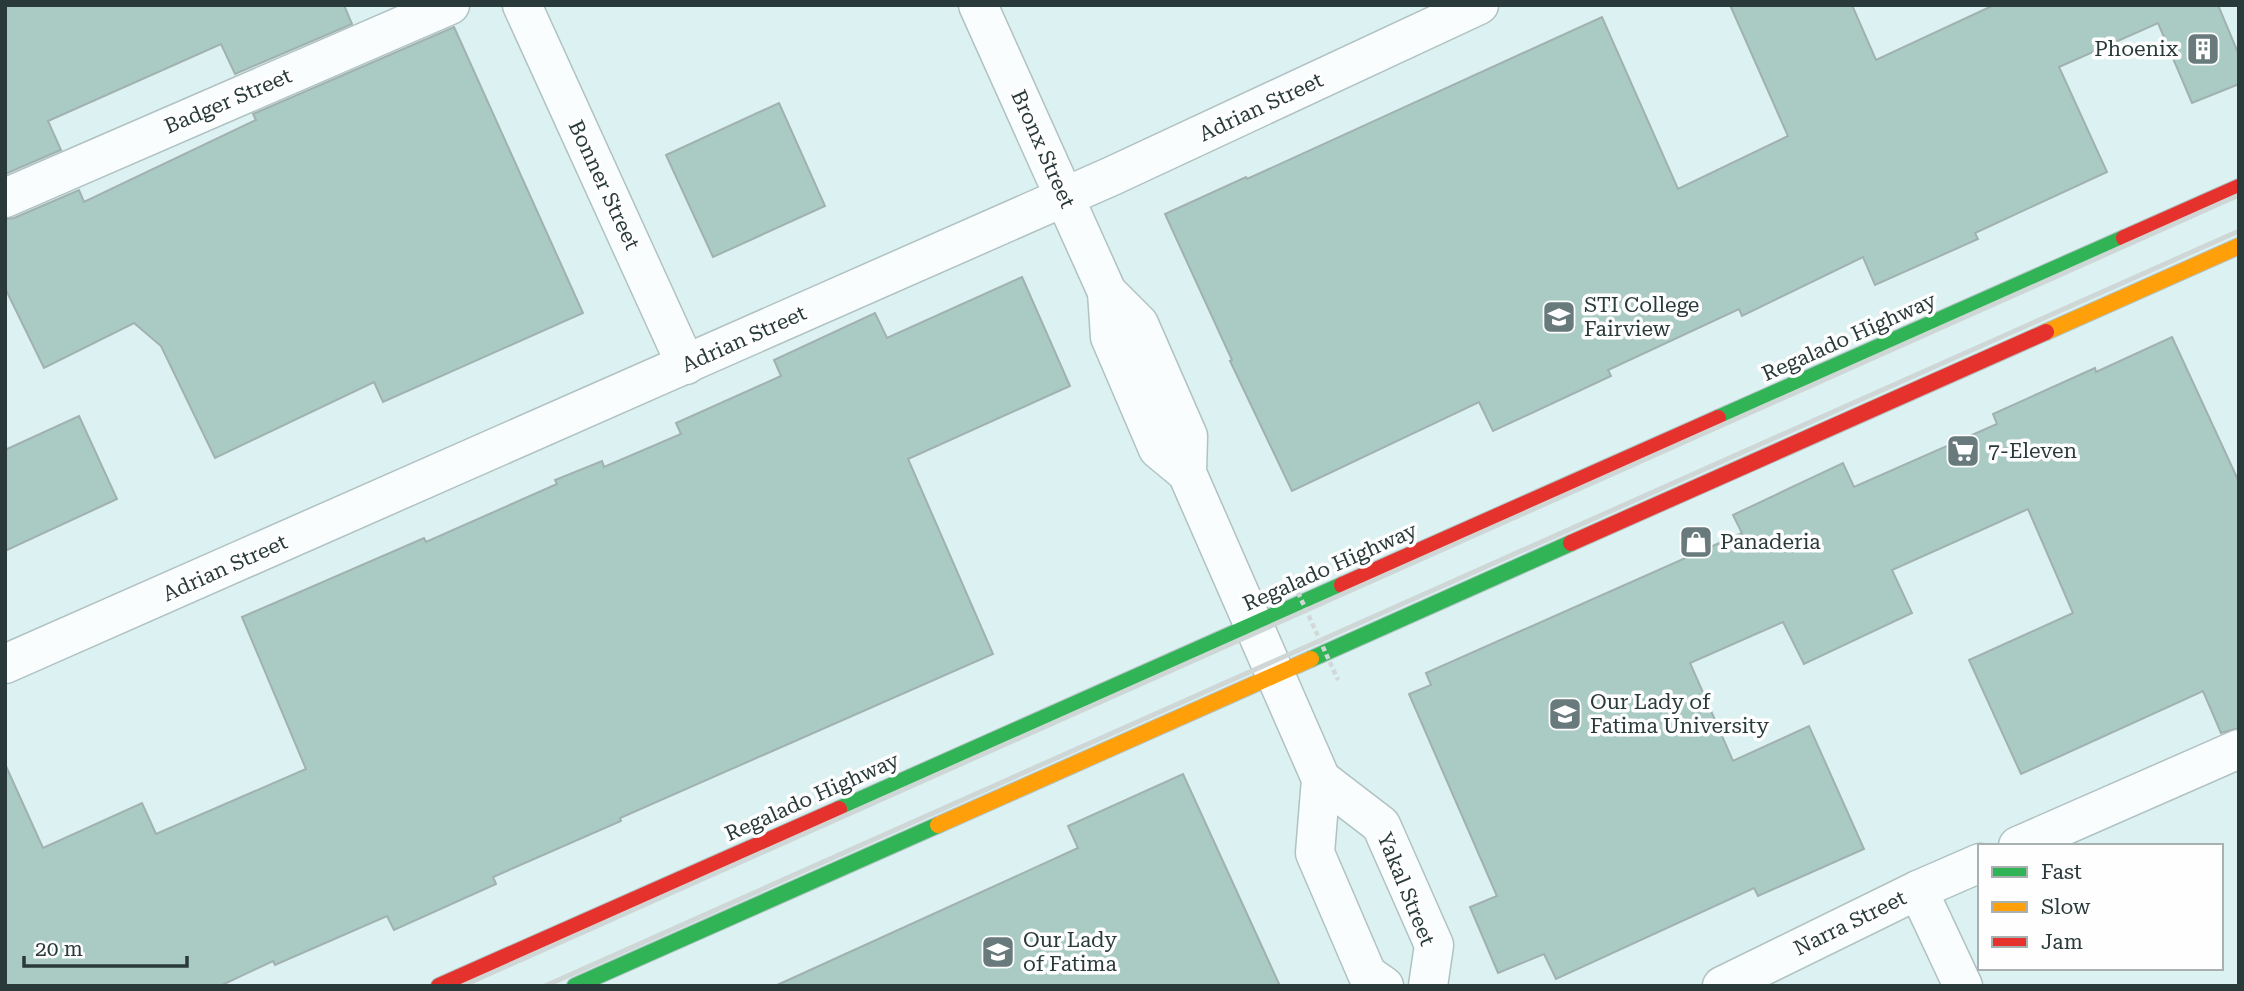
<svg xmlns="http://www.w3.org/2000/svg" width="2244" height="991" font-family="'Roboto Serif',serif">
	<rect width="100%" height="100%" fill="#dbf1f2"/>
	<!-- building -->
	<g fill="#a9cbc4" stroke="#a1b1af" stroke-width="2">
		<polygon points="5,5 344,5 352,24 235,74 221,44 48,121 61,150 5,174"/>
		<polygon points="1730,5 1852,5 1876,60 1994,5 2218,5 2239,55 2239,84 2192,103 2158,23 2059,67 2107,172 1975,233 1978,239 1875,285 1863,257 1742,316 1739,309 1608,370 1611,376 1493,431 1479,402 1292,491 1230,361 1232,360 1165,214 1246,177 1247,179 1602,17 1678,189 1788,136"/>
		<polygon points="454,27 583,313 383,402 374,382 215,458 161,346 134,323 44,368 5,288 5,219 14,218 79,190 84,202 256,120 253,114"/>
		<polygon points="779,103 825,206 713,257 666,155"/>
		<polygon points="1022,277 1070,386 908,459 993,654 620,818 621,821 493,877 496,884 394,930 387,916 275,965 273,961 220,986 5,986 5,764 43,848 142,803 156,834 306,769 242,617 424,538 426,542 557,484 555,480 602,461 604,467 681,434 676,423 781,376 774,360 875,313 887,338"/>
		<polygon points="2172,337 2239,482 2239,728 2221,733 2203,691 2021,774 1969,660 2073,613 2028,509 1892,570 1912,613 1804,664 1783,622 1690,663 1733,761 1809,726 1864,849 1758,896 1754,888 1556,979 1544,954 1498,973 1470,907 1497,896 1409,694 1431,685 1426,673 1742,533 1733,515 1843,463 1854,487 1997,424 1993,414 2095,368 2096,372"/>
		<polygon points="79,416 117,499 5,551 5,450"/>
		<polygon points="1183,774 1280,986 775,986 1078,848 1068,826"/>
	</g>
	<g fill="none" stroke-linecap="round" stroke-linejoin="round">
		<defs>
			<g id="street">
				<polyline points="522,5 686,365"/>
				<polyline points="978,5 1107,292 1139,324 1188,436 1187,473 1321,779 1315,853 1367,974 1384,986"/>
				<polyline points="5,198 450,5"/>
				<polyline points="1107,292 1110,337 1158,449 1187,473"/>
				<polyline points="5,664 1112,176 1479,5"/>
				<polyline points="1321,779 1381,825 1434,945 1428,986"/>
				<polyline points="2018,846 2239,749"/>
				<polyline points="1918,890 1963,986"/>
				<polyline points="1722,986 1918,890 1980,863"/>
			</g>
			<g id="fast">
				<polyline points="1718,418 2124,238"/>
				<polyline points="1311,659 1571,543"/>
				<polyline points="839,809 1342,585"/>
				<polyline points="575,986 938,825"/>
			</g>
			<g id="slow">
				<polyline points="2046,332 2239,246"/>
				<polyline points="938,825 1311,659"/>
			</g>
			<g id="jam">
				<polyline points="2124,238 2239,187"/>
				<polyline points="1571,543 2046,332"/>
				<polyline points="1342,585 1718,418"/>
				<polyline points="439,986 839,809"/>
			</g>
		</defs>
		<!-- street casing -->
		<use href="#street" stroke="#b1c2c3" stroke-width="41"/>
		<!-- fast casing -->
		<use href="#fast" stroke="#b1c2c3" stroke-width="18"/>
		<!-- slow casing -->
		<use href="#slow" stroke="#b1c2c3" stroke-width="18"/>
		<!-- jam casing -->
		<use href="#jam" stroke="#b1c2c3" stroke-width="18"/>
		<!-- street -->
		<use href="#street" stroke="#fafdfd" stroke-width="38"/>
		<!-- fast -->
		<use href="#fast" stroke="#30b455" stroke-width="16"/>
		<!-- slow -->
		<use href="#slow" stroke="#ff9f0a" stroke-width="16"/>
		<!-- jam -->
		<use href="#jam" stroke="#e5322d" stroke-width="16"/>
		<!-- rail -->
		<g stroke="#cfd6d6" stroke-width="5">
			<polyline points="462,986 2239,195"/>
			<polyline points="545,986 2239,231"/>
		</g>
		<!-- path-bridge -->
		<polyline stroke="#d2d8d8" stroke-width="4.5" stroke-dasharray="5 3.5" stroke-linecap="butt" points="1291,577 1338,680"/>
	</g>
	<!-- icons -->
	<defs>
		<symbol id="building-square" viewBox="-11 -11 22 22"><rect x="-9" y="-9" width="18" height="18" rx="4" fill="#687a7b" stroke="#fefefe"/><path d="M-4-6H4V6H1V3H-1V6H-4ZM-2.5-4.3h1.7v1.8h-1.7ZM.8-4.3h1.7v1.8H.8ZM-2.5-1h1.7V.8h-1.7ZM.8-1h1.7V.8H.8Z" fill="#fff"/></symbol>
		<symbol id="university-square" viewBox="-11 -11 22 22"><rect x="-9" y="-9" width="18" height="18" rx="4" fill="#687a7b" stroke="#fefefe"/><path d="M0-5L7-2L0 1L-7-2ZM-4 1L0 2.5L4 1V4Q0 6-4 4Z" fill="#fff"/></symbol>
		<symbol id="supermarket-square" viewBox="-11 -11 22 22"><rect x="-9" y="-9" width="18" height="18" rx="4" fill="#687a7b" stroke="#fefefe"/><path d="M-6-5.5h2.5l.6 2H6L4.5 2H-2.5L-4.4-4H-6ZM-1.5 3.2a1.3 1.3 0 1 0 .1 0ZM3 3.2a1.3 1.3 0 1 0 .1 0Z" fill="#fff"/></symbol>
		<symbol id="shop-square" viewBox="-11 -11 22 22"><rect x="-9" y="-9" width="18" height="18" rx="4" fill="#687a7b" stroke="#fefefe"/><path d="M-5-2.5h2.3a2.7 3.5 0 0 1 5.4 0H5L5.5 6h-11ZM-1.5-2.5h3a1.5 2.3 0 0 0-3 0Z" fill="#fff"/></symbol>
	</defs>
	<g fill-rule="evenodd">
		<use href="#building-square" x="2184" y="30" width="38" height="38"/>
		<use href="#university-square" x="1540" y="298" width="38" height="38"/>
		<use href="#supermarket-square" x="1944" y="432" width="38" height="38"/>
		<use href="#shop-square" x="1677" y="523" width="38" height="38"/>
		<use href="#university-square" x="1546" y="695" width="38" height="38"/>
		<use href="#university-square" x="979" y="933" width="38" height="38"/>
	</g>
	<g text-anchor="middle" dominant-baseline="central" stroke-width="7" stroke-linejoin="round" paint-order="stroke">
		<!-- poi labels -->
		<g font-size="21" fill="#2a3a3b" stroke="#fefefe" text-anchor="start">
			<text x="2178" y="49" text-anchor="end">Phoenix</text>
			<text x="1584" y="305">STI College<tspan x="1584" dy="24">Fairview</tspan></text>
			<text x="1988" y="451">7-Eleven</text>
			<text x="1720" y="542">Panaderia</text>
			<text x="1590" y="702">Our Lady of<tspan x="1590" dy="24">Fatima University</tspan></text>
			<text x="1023" y="940">Our Lady<tspan x="1023" dy="24">of Fatima</tspan></text>
		</g>
		<!-- street labels -->
		<g font-size="21" fill="#2a3a3b" stroke="#fefefe">
			<text transform="translate(228 101) rotate(-23)">Badger Street</text>
			<text transform="translate(1261 107) rotate(-25)">Adrian Street</text>
			<text transform="translate(1043 149) rotate(66)">Bronx Street</text>
			<text transform="translate(604 185) rotate(65)">Bonner Street</text>
			<text transform="translate(1849 337) rotate(-24)">Regalado Highway</text>
			<text transform="translate(744 339) rotate(-24)">Adrian Street</text>
			<text transform="translate(1330 567) rotate(-24)">Regalado Highway</text>
			<text transform="translate(225 568) rotate(-24)">Adrian Street</text>
			<text transform="translate(812 797) rotate(-24)">Regalado Highway</text>
			<text transform="translate(1406 889) rotate(68)">Yakal Street</text>
			<text transform="translate(1850 923) rotate(-26)">Narra Street</text>
		</g>
	</g>
	<!-- border -->
	<rect width="2244" height="991" fill="none" stroke="#2a3a3b" stroke-width="14"/>
	<!-- legend -->
	<rect x="1978" y="844" width="245" height="126" fill="#fefefe" stroke="#a9b0b0" stroke-width="2"/>
	<rect x="1992" y="867" width="35" height="10" fill="#30b455" stroke="#a9b0b0" stroke-width="2"/>
	<text x="2041" y="879" font-size="21" fill="#2a3a3b">Fast</text>
	<rect x="1992" y="902" width="35" height="10" fill="#ff9f0a" stroke="#a9b0b0" stroke-width="2"/>
	<text x="2041" y="914" font-size="21" fill="#2a3a3b">Slow</text>
	<rect x="1992" y="937" width="35" height="10" fill="#e5322d" stroke="#a9b0b0" stroke-width="2"/>
	<text x="2041" y="949" font-size="21" fill="#2a3a3b">Jam</text>
	<!-- scale -->
	<path d="M24 956v10h163v-10" fill="none" stroke="#2a3a3b" stroke-width="3.5"/>
	<text x="35" y="956" font-size="21" fill="#2a3a3b" stroke="#fefefe" stroke-width="5" paint-order="stroke">20 m</text>
</svg>
